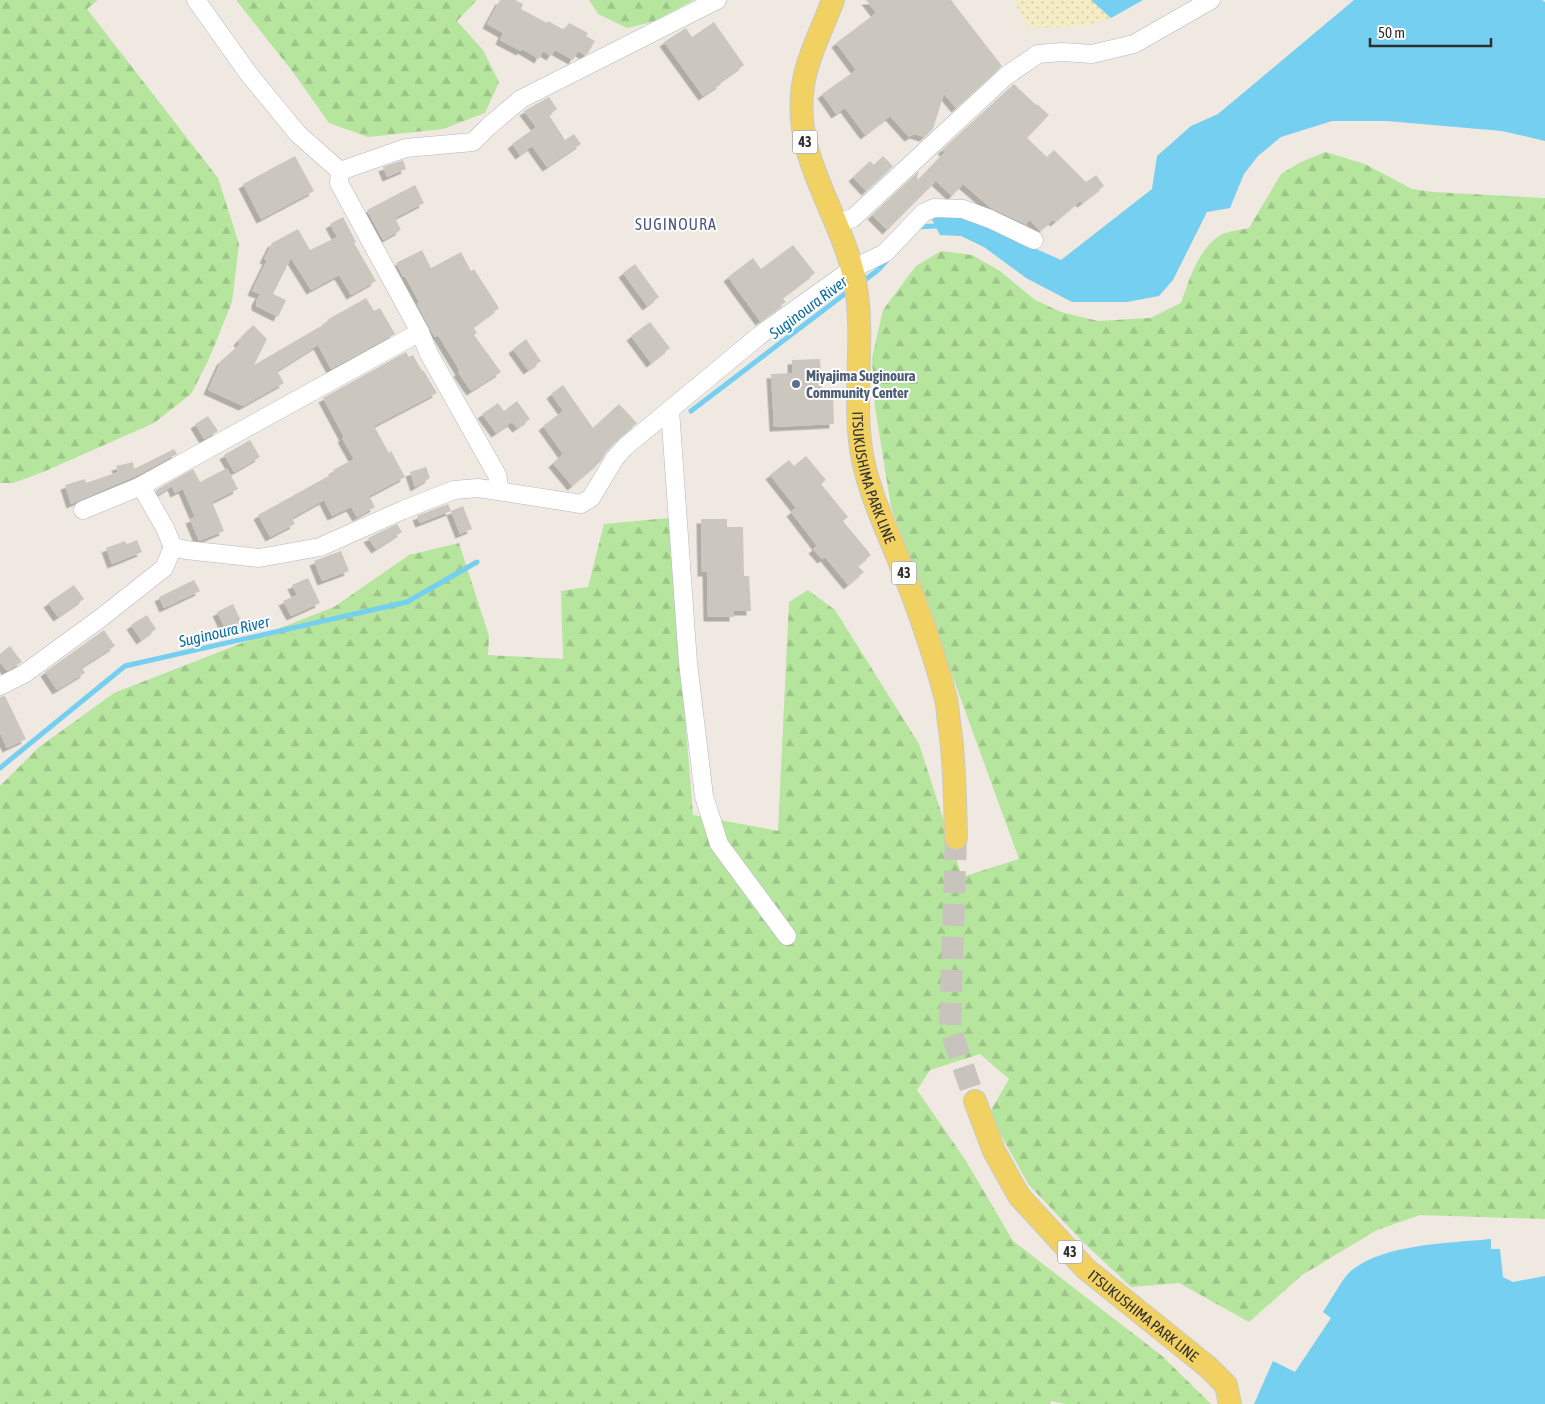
<svg xmlns="http://www.w3.org/2000/svg" width="1545" height="1404" font-family="'Asap Condensed',sans-serif">
	<defs>
		<pattern id="forest-firs" width="22" height="20" patternUnits="userSpaceOnUse" patternTransform="scale(1.25)"><rect width="22" height="20" fill="#b6e59e"/><path d="M5 1l3.5 6h-7zM16 11l3.5 6h-7z" fill="#9dc588"/></pattern>
		<pattern id="sand-dots" width="8" height="8" patternUnits="userSpaceOnUse" patternTransform="scale(1.25)"><rect width="8" height="8" fill="#f3ecc5"/><path d="M2 2h.1M6 6h.1" fill="none" stroke="#d1cbaa" stroke-width="1.8" stroke-linecap="round"/></pattern>
		<filter id="shadow"><feDropShadow dx="-4.5" dy="4.5" stdDeviation="0" flood-color="#0004"/></filter>
	</defs>
	<rect width="100%" height="100%" fill="#efe9e1"/>
	<!-- forest -->
	<g fill="url(#forest-firs)">
		<polygon points="0,0 98,0 87,9 218,178 239,244 232,302 209,359 191,394 154,423 43,472 13,483 0,483"/>
		<polygon points="236,0 477,0 457,21 483,50 499,82 485,113 443,129 368,137 329,123 293,72"/>
		<polygon points="589,0 694,0 652,22 627,28 598,14"/>
		<path d="M1325,152L1365,164L1412,189L1433,192L1545,198V1219L1420,1215L1377,1230L1302,1275L1249,1322L1179,1283L1131,1287L1083,1242L1029,1185L989,1114L1009,1079L980,1054L930,1070L917,1090L966,1161L1013,1241L1161,1355L1211,1404H1065L1051,1401L1050,1404H0V786L38,748L114,693L334,607L409,555L459,543L489,636L488,655L563,659L561,591L588,587L604,524L669,518L693,815L778,831L789,602L808,590L835,610L919,744L962,877L1019,859L891,507L875,407L872,358L883,310L916,266L941,251L972,255L1000,271L1035,300L1061,312L1098,321L1150,318L1181,303C1189,280 1198,250 1219,236C1227,231 1240,230 1249,228L1281,174L1301,162Z"/>
	</g>
	<!-- sand -->
	<path fill="url(#sand-dots)" d="M1013,0H1091L1111,18C1081,29 1059,28 1028,27Z"/>
	<!-- water -->
	<g fill="#75cff0">
		<polygon points="1091,0 1143,0 1111,18"/>
		<polygon points="1354,0 1542,0 1545,2 1545,141 1502,131 1387,121 1332,121 1281,137 1258,156 1244,174 1230,208 1207,212 1173,280 1159,296 1127,302 1072,302 1026,278 984,247 961,236 940,235 930,216 967,218 1061,260 1152,189 1157,156 1191,126 1218,114"/>
		<path d="M1491,1239V1249H1500L1503,1277L1513,1282L1545,1276V1404H1254L1273,1361L1295,1372L1331,1318L1323,1312C1330,1302 1343,1277 1352,1270C1385,1244 1449,1243 1491,1239Z"/>
	</g>
	<g fill="none" stroke-linecap="round" stroke-linejoin="round">
		<!-- stream -->
		<g stroke="#75cff0" stroke-width="5">
			<polyline points="917,227 935,226"/>
			<polyline points="861,283 878,270 888,259"/>
			<polyline points="691,411 850,290"/>
			<polyline points="0,768 125,666 407,602 477,562"/>
		</g>
	</g>
	<!-- building -->
	<g fill="#cbc7bf" filter="url(#shadow)">
		<polygon points="500,0 515,0 523,4 521,9 547,23 548,21 564,30 569,23 588,33 586,36 595,41 588,53 585,55 578,51 573,60 555,50 551,56 543,51 539,59 522,49 521,51 500,40 503,33 487,24"/>
		<polygon points="866,0 951,0 1002,66 956,108 944,94 933,129 924,137 914,134 909,137 890,116 865,135 845,108 836,114 822,94 856,70 836,43 876,13"/>
		<polygon points="714,22 744,65 720,82 721,84 703,96 664,42 686,28 692,37"/>
		<polygon points="1014,84 1036,105 1037,104 1049,115 1027,138 1047,157 1054,150 1086,182 1096,175 1104,186 1082,203 1080,201 1055,222 1053,220 1040,231 1030,220 1025,224 991,208 963,184 952,196 936,181 887,230 872,215 919,171 917,178 918,180 945,152 942,150"/>
		<polygon points="549,97 557,109 549,115 565,140 574,134 581,144 547,167 532,146 520,155 512,144 536,127 524,111"/>
		<polygon points="295,156 314,191 261,219 243,184"/>
		<polygon points="883,156 893,166 866,191 853,177 870,161 874,165"/>
		<polygon points="403,160 406,169 387,177 383,167"/>
		<polygon points="415,185 424,203 395,218 401,230 383,240 367,210"/>
		<polygon points="343,217 356,242 354,243 376,281 351,295 339,275 311,290 291,258 273,294 286,300 278,317 256,306 256,301 260,294 252,291 267,260 264,259 272,243 298,229 310,250 337,237 330,224"/>
		<polygon points="793,245 815,273 782,298 786,302 760,321 728,277 753,258 761,269"/>
		<polygon points="422,250 431,268 461,252 471,271 474,269 499,308 473,327 477,333 474,335 501,372 471,391 458,372 460,371 438,335 435,337 430,329 417,304 419,302 405,276 403,277 396,263"/>
		<polygon points="635,264 659,297 647,306 623,273"/>
		<polygon points="366,298 374,311 380,308 395,334 331,369 318,345 277,371 284,383 243,406 208,390 221,361 240,344 238,341 253,325 267,339 254,365 328,322 327,320"/>
		<polygon points="650,322 670,348 651,363 631,336"/>
		<polygon points="526,339 541,361 528,370 513,349"/>
		<polygon points="406,352 409,357 413,355 422,371 423,370 437,393 374,426 389,453 391,451 405,477 369,496 375,507 357,517 351,507 332,516 324,500 292,518 295,524 270,537 258,515 334,473 333,470 354,459 342,438 344,437 323,398"/>
		<polygon points="820,359 822,394 833,394 834,424 774,427 771,374 792,373 792,360"/>
		<polygon points="563,385 593,428 619,404 637,423 617,440 607,451 600,462 572,486 553,463 563,454 543,426 563,411 551,394"/>
		<polygon points="517,401 530,419 517,428 512,422 496,433 482,414 498,403 504,411"/>
		<polygon points="208,416 218,431 204,439 195,424"/>
		<polygon points="250,440 260,457 234,472 224,455"/>
		<polygon points="174,449 177,454 136,476 71,504 65,485 85,479 86,483 118,472 116,466 133,462 134,469"/>
		<polygon points="806,456 826,480 821,484 848,517 843,521 871,555 858,566 864,572 848,585 825,557 822,559 813,549 817,546 791,512 796,508 770,475 789,460 794,466"/>
		<polygon points="426,467 430,478 415,487 410,472"/>
		<polygon points="227,468 238,489 212,502 224,531 199,541 190,519 195,517 183,489 175,493 172,486 158,495 156,490 193,469 200,482"/>
		<polygon points="448,504 451,511 420,523 417,516"/>
		<polygon points="463,506 472,529 460,534 451,511"/>
		<polygon points="701,519 727,519 727,527 743,527 744,576 749,576 751,611 734,611 734,617 708,617 707,572 702,572"/>
		<polygon points="397,524 402,532 376,549 368,538"/>
		<polygon points="137,540 142,552 112,564 106,548 125,541 127,544"/>
		<polygon points="341,551 349,571 322,581 314,561"/>
		<polygon points="308,578 320,603 291,616 283,601 297,595 292,585"/>
		<polygon points="194,580 200,591 164,608 159,597"/>
		<polygon points="74,585 84,599 58,617 48,603"/>
		<polygon points="233,604 242,623 226,630 217,612"/>
		<polygon points="147,615 156,629 141,640 131,625"/>
		<polygon points="104,630 115,646 82,667 85,673 57,690 45,672"/>
		<polygon points="10,646 22,662 7,671 0,662 0,654"/>
		<polygon points="5,696 26,739 7,748 0,733 0,697"/>
	</g>
	<g fill="none" stroke-linecap="round" stroke-linejoin="round">
		<!-- major-tunnel -->
		<polyline stroke="#c8c4bd" stroke-width="22" stroke-dasharray="22 11" stroke-linecap="butt" points="956,838 950,1028 975,1101"/>
		<defs>
			<g id="minor">
				<polyline points="196,0 248,73 298,134 340,171"/>
				<polyline points="340,171 406,148 473,142 489,126 521,99 717,0"/>
				<polyline points="340,171 339,183 420,332 429,354 497,475 500,491"/>
				<polyline points="836,223 853,218 1006,76 1038,54 1062,52 1092,54 1134,44 1211,0"/>
				<polyline points="670,410 688,663 704,796 719,844 787,936"/>
				<polyline points="141,486 165,528 173,547"/>
				<polyline points="83,510 141,486 420,332"/>
				<polyline points="0,686 24,674 102,617 164,568 173,547 186,550 259,558 320,547 403,510 454,490 478,488 581,504 591,498 615,458 625,447 760,335 852,269 885,253 923,213 934,208 963,209 990,219 1034,240"/>
			</g>
			<g id="major">
				<path id="s1" d="M833,0C823,28 807,57 803,86C792,159 842,213 855,282C866,340 851,401 863,460C870,494 885,526 898,558C916,602 934,653 946,699C948,708 948,719 950,729C955,765 955,801 956,838"/>
				<path id="s2" d="M975,1101L994,1151L1019,1196L1086,1269L1208,1367L1226,1385L1230,1404"/>
			</g>
		</defs>
		<!-- minor casing -->
		<use href="#minor" stroke="#b4b7c1" stroke-width="19"/>
		<!-- major casing -->
		<use href="#major" stroke="#c9c9c9" stroke-width="24"/>
		<!-- minor -->
		<use href="#minor" stroke="#fff" stroke-width="18"/>
		<!-- major -->
		<use href="#major" stroke="#f2d163" stroke-width="22"/>
	</g>
	<!-- markers -->
	<circle fill="#5c6f8a" stroke="#fff" stroke-width="2" cx="796" cy="384" r="5"/>
	<g text-anchor="middle" dominant-baseline="central" stroke-width="4" stroke-linejoin="round" paint-order="stroke">
		<!-- shield labels -->
		<g fill="#fff" stroke="#6d6d6d" stroke-width="1">
			<rect x="792.5" y="130.5" width="25" height="23" rx="4"/>
			<rect x="891.5" y="561.5" width="25" height="23" rx="4"/>
			<rect x="1057.5" y="1240.5" width="25" height="23" rx="4"/>
		</g>
		<g font-size="14" font-weight="bold" fill="#2e2e2e">
			<text x="805" y="142">43</text>
			<text x="904" y="573">43</text>
			<text x="1070" y="1252">43</text>
		</g>
		<!-- service labels -->
		<g font-size="15" font-weight="bold" fill="#4e5e75" stroke="#fff" text-anchor="start">
			<text x="806" y="375">Miyajima Suginoura<tspan x="806" dy="17">Community Center</tspan></text>
		</g>
		<!-- street labels -->
		<g font-size="15" fill="#2e2e2e" stroke="#fff">
			<text stroke="none"><textPath href="#s1" startOffset="494">ITSUKUSHIMA PARK LINE</textPath></text>
			<text stroke="none"><textPath href="#s2" startOffset="278">ITSUKUSHIMA PARK LINE</textPath></text>
		</g>
		<!-- neighbourhood labels -->
		<g font-size="16" letter-spacing="1" fill="#4d5680" stroke="#fff">
			<text x="676" y="224">SUGINOURA</text>
		</g>
		<!-- water labels -->
		<g font-size="16" font-style="italic" fill="#0d6fa3" stroke="#fff">
			<text transform="translate(808 307) rotate(-37)">Suginoura River</text>
			<text transform="translate(224 631) rotate(-13)">Suginoura River</text>
		</g>
	</g>
	<!-- scale -->
	<path d="M1370 38v8h121v-8" fill="none" stroke="#2e2e2e" stroke-width="2.5"/>
	<text x="1378" y="38" font-size="15" fill="#2e2e2e" stroke="#ffffff" stroke-width="4" paint-order="stroke">50 m</text>
</svg>
